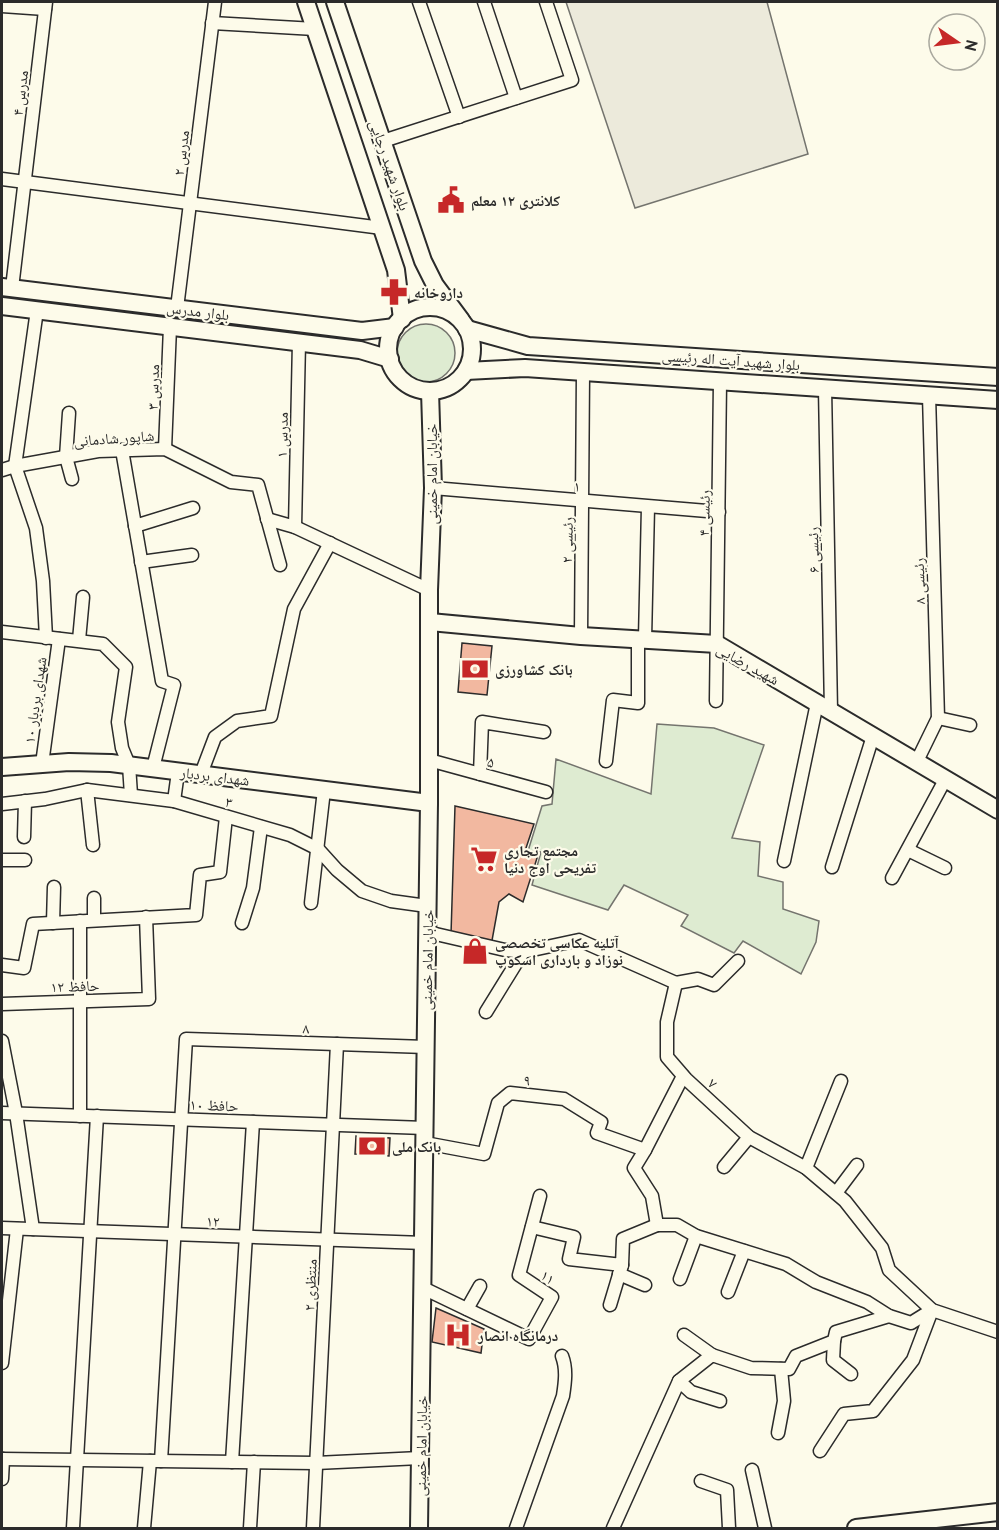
<svg xmlns="http://www.w3.org/2000/svg" width="999" height="1530" font-family="'PT Sans','Noto Naskh Arabic',sans-serif">
	<rect width="100%" height="100%" fill="#fdfbea"/>
	<!-- green -->
	<g fill="#deebd1" stroke="#74746e" stroke-width="1.5">
		<circle cx="426" cy="353" r="29"/>
		<polygon points="657,724 714,728 764,745 732,838 760,842 758,876 783,882 783,909 819,921 816,942 801,974 743,941 734,953 681,926 688,915 624,885 608,910 532,885 541,852 528,851 542,806 552,804 556,759 651,794"/>
	</g>
	<!-- parking -->
	<polygon fill="#eceadb" stroke="#74746e" stroke-width="1.5" points="566,2 767,2 808,154 635,208"/>
	<!-- building -->
	<g fill="#f2b8a0" stroke="#2b2b2b" stroke-width="1.5">
		<polygon points="462,643 492,646 487,695 458,692"/>
		<polygon points="455,806 534,824 524,854 538,855 523,902 509,894 499,902 491,946 451,934"/>
		<polygon points="356,1136 390,1138 389,1156 355,1154"/>
		<polygon points="436,1308 484,1329 481,1353 432,1342"/>
	</g>
	<g fill="none" stroke-linecap="round" stroke-linejoin="round">
		<defs>
			<g id="street">
				<polyline points="419,2 459,117"/>
				<polyline points="484,2 516,98"/>
				<polyline points="2,6 45,9"/>
				<polyline points="212,23 315,29"/>
				<polyline points="383,141 572,80 546,2"/>
				<polyline points="2,179 382,228"/>
				<polyline points="12,288 46,2"/>
				<polyline points="177,308 215,2"/>
				<polyline points="37,310 15,466 36,528 43,581 46,638"/>
				<polyline points="825,388 831,711"/>
				<polyline points="69,413 66,457 72,479"/>
				<polyline points="165,449 170,327"/>
				<polyline points="122,450 162,681 174,685 153,768"/>
				<polyline points="2,470 15,466 98,451 165,449 231,482 258,485 280,565"/>
				<polyline points="433,488 719,512"/>
				<polyline points="267,519 295,527 429,590"/>
				<polyline points="135,526 193,508"/>
				<polyline points="295,527 299,342"/>
				<polyline points="141,562 192,555"/>
				<polyline points="2,632 103,644 126,667 118,722 122,748 129,765 131,795"/>
				<polyline points="581,636 583,373"/>
				<polyline points="645,639 648,507"/>
				<polyline points="79,640 83,597"/>
				<polyline points="716,701 720,382"/>
				<polyline points="938,718 970,725"/>
				<polyline points="429,760 546,792"/>
				<polyline points="606,761 613,700 638,703 638,638"/>
				<polyline points="917,761 938,718 929,395"/>
				<polyline points="42,764 59,639"/>
				<polyline points="201,774 215,737 237,721 271,716 294,609 330,543"/>
				<polyline points="480,774 482,722 544,732"/>
				<polyline points="87,790 93,845"/>
				<polyline points="174,801 178,772"/>
				<polyline points="2,804 45,799 87,790 174,801 290,835 318,849 337,870 362,891 391,901 427,906"/>
				<polyline points="24,837 25,801"/>
				<polyline points="908,850 945,868"/>
				<polyline points="2,860 25,860"/>
				<polyline points="784,861 817,703"/>
				<polyline points="832,867 873,736"/>
				<polyline points="892,878 946,778"/>
				<polyline points="94,898 94,920"/>
				<polyline points="311,903 324,790"/>
				<polyline points="80,921 80,1116"/>
				<polyline points="53,923 54,887"/>
				<polyline points="242,923 253,888 261,827"/>
				<polyline points="427,932 505,950 523,952 579,940 676,983 667,1022 667,1057 686,1079 749,1137 806,1168 845,1201 882,1248 889,1270 932,1310 998,1332"/>
				<polyline points="2,965 24,968 33,924 196,915 200,875 220,872 226,817"/>
				<polyline points="676,983 698,979 714,985 738,961"/>
				<polyline points="2,1004 149,999 146,917"/>
				<polyline points="486,1012 523,952"/>
				<polyline points="2,1041 16,1113 33,1229"/>
				<polyline points="683,1076 645,1150 634,1168 652,1196 657,1225 677,1225 696,1236 786,1264 816,1282 867,1302 889,1316 911,1323 932,1310"/>
				<polyline points="2,1113 425,1128"/>
				<polyline points="425,1143 484,1154 498,1103 510,1093 564,1099 601,1122 597,1133 645,1150"/>
				<polyline points="724,1167 749,1137"/>
				<polyline points="806,1168 841,1081"/>
				<polyline points="836,1193 857,1165"/>
				<polyline points="532,1227 574,1237 569,1259 622,1265 623,1239 657,1225"/>
				<polyline points="2,1228 424,1243"/>
				<polyline points="619,1274 645,1285"/>
				<polyline points="680,1279 696,1236"/>
				<polyline points="423,1288 529,1339 552,1297 519,1275 540,1196"/>
				<polyline points="728,1292 744,1251"/>
				<polyline points="610,1305 622,1265"/>
				<polyline points="467,1309 480,1286"/>
				<polyline points="684,1335 712,1355"/>
				<polyline points="834,1341 833,1360 851,1374"/>
				<polyline points="2,1363 17,1229"/>
				<polyline points="679,1381 691,1392 720,1401"/>
				<polyline points="778,1433 784,1401 781,1369"/>
				<polyline points="820,1451 844,1414 873,1411 913,1360 932,1310"/>
				<polyline points="2,1459 316,1463 420,1458"/>
				<polyline points="161,1461 186,1039 426,1047"/>
				<polyline points="232,1462 253,1122"/>
				<polyline points="752,1470 765,1528"/>
				<polyline points="2,1479 3,1459"/>
				<polyline points="701,1481 727,1490 729,1528"/>
				<polyline points="73,1528 97,1116"/>
				<polyline points="144,1528 150,1461"/>
				<polyline points="250,1528 254,1462"/>
				<polyline points="313,1528 337,1044"/>
				<path d="M516,1528L563,1396C565,1383 567,1369 562,1356"/>
				<polyline points="613,1528 679,1381 712,1355 751,1368 789,1369 796,1356 834,1341 836,1332 889,1316"/>
			</g>
			<g id="secondary">
				<polyline points="306,2 396,270 402,319"/>
				<polyline points="335,2 423,261 435,285 461,320"/>
				<polyline points="2,287 362,331 395,327"/>
				<polyline points="2,306 360,350 390,359"/>
				<circle cx="430" cy="349" r="42"/>
				<polyline points="467,329 528,346 998,377"/>
				<polyline points="466,371 525,368 998,400"/>
				<polyline points="430,622 581,636 717,644 998,810"/>
				<polyline points="2,767 69,762 111,763 429,803"/>
				<polyline points="419,1528 429,803 429,590 433,488 430,391"/>
				<polyline points="856,1528 998,1512"/>
			</g>
		</defs>
		<!-- street casing -->
		<use href="#street" stroke="#2b2b2b" stroke-width="15"/>
		<!-- secondary casing -->
		<use href="#secondary" stroke="#2b2b2b" stroke-width="20"/>
		<!-- street -->
		<use href="#street" stroke="#fdfbea" stroke-width="12"/>
		<!-- secondary -->
		<use href="#secondary" stroke="#fdfbea" stroke-width="16"/>
	</g>
	<!-- icons -->
	<defs>
		<symbol id="civic-bare" viewBox="-9 -9 18 18"><path d="M-.6-6.5H3V-4.5H.6V-3L4-1V1h2V6H-6V1h2V-1L-.6-3ZM-1.2 2.5V6h2.4V2.5Z" fill="#c62828" stroke="#fdfbea" stroke-width="2.5" paint-order="stroke"/></symbol>
		<symbol id="pharmacy-bare" viewBox="-9 -9 18 18"><path d="M-2-6h4v4h4v4h-4v4h-4v-4h-4v-4h4Z" fill="#c62828" stroke="#fdfbea" stroke-width="2.5" paint-order="stroke"/></symbol>
		<symbol id="bank-bare" viewBox="-9 -9 18 18"><path d="M-6-4H6V4H-6ZM0-2.3a2.3 2.3 0 1 0 0 4.6a2.3 2.3 0 1 0 0-4.6Z" fill="#c62828" stroke="#fdfbea" stroke-width="2.5" paint-order="stroke"/></symbol>
		<symbol id="supermarket-bare" viewBox="-9 -9 18 18"><path d="M-6-5.5h2.5l.6 2H6L4.5 2H-2.5L-4.4-4H-6ZM-1.5 3.2a1.3 1.3 0 1 0 .1 0ZM3 3.2a1.3 1.3 0 1 0 .1 0Z" fill="#c62828" stroke="#fdfbea" stroke-width="2.5" paint-order="stroke"/></symbol>
		<symbol id="shop-bare" viewBox="-9 -9 18 18"><path d="M-5-2.5h2.3a2.7 3.5 0 0 1 5.4 0H5L5.5 6h-11ZM-1.5-2.5h3a1.5 2.3 0 0 0-3 0Z" fill="#c62828" stroke="#fdfbea" stroke-width="2.5" paint-order="stroke"/></symbol>
		<symbol id="hospital-bare" viewBox="-9 -9 18 18"><path d="M-5-5h3v3.5h4V-5h3V5h-3V1.5h-4V5h-3Z" fill="#c62828" stroke="#fdfbea" stroke-width="2.5" paint-order="stroke"/></symbol>
	</defs>
	<g fill-rule="evenodd">
		<use href="#civic-bare" x="432" y="181" width="38" height="38"/>
		<use href="#pharmacy-bare" x="375" y="273" width="38" height="38"/>
		<use href="#bank-bare" x="456" y="650" width="38" height="38"/>
		<use href="#supermarket-bare" x="465" y="840" width="38" height="38"/>
		<use href="#shop-bare" x="456" y="932" width="38" height="38"/>
		<use href="#bank-bare" x="353" y="1127" width="38" height="38"/>
		<use href="#hospital-bare" x="439" y="1316" width="38" height="38"/>
	</g>
	<g text-anchor="middle" dominant-baseline="central" stroke-width="4.5" stroke-linejoin="round" paint-order="stroke">
		<!-- street labels -->
		<g font-size="15" fill="#2b2b2b" stroke="#fdfbea">
			<text transform="translate(20 93) rotate(-83)">مدرس ۴</text>
			<text transform="translate(181 153) rotate(-83)">مدرس ۲</text>
			<text transform="translate(390 165) rotate(71)">بلوار شهید رجایی</text>
			<text transform="translate(198 311) rotate(7)">بلوار مدرس</text>
			<text transform="translate(731 360) rotate(4)">بلوار شهید آیت اله رئیسی</text>
			<text transform="translate(153 387) rotate(-88)">مدرس ۳</text>
			<text transform="translate(282 435) rotate(-89)">مدرس ۱</text>
			<text transform="translate(114 438) rotate(-4)">شاپور شادمانی</text>
			<text transform="translate(431 474) rotate(-90)">خیابان امام خمینی</text>
			<text transform="translate(577 486) rotate(5)">۱</text>
			<text transform="translate(704 513) rotate(-89)">رئیسی ۴</text>
			<text transform="translate(567 540) rotate(-89)">رئیسی ۲</text>
			<text transform="translate(813 550) rotate(-91)">رئیسی ۶</text>
			<text transform="translate(919 581) rotate(-92)">رئیسی ۸</text>
			<text transform="translate(748 664) rotate(29)">شهید رضایی</text>
			<text transform="translate(35 700) rotate(-82)">شهدای بردبار ۱۰</text>
			<text transform="translate(491 762) rotate(16)">۵</text>
			<text transform="translate(215 776) rotate(7)">شهدای بردبار</text>
			<text transform="translate(229 802) rotate(16)">۳</text>
			<text transform="translate(427 960) rotate(-89)">خیابان امام خمینی</text>
			<text transform="translate(75 986) rotate(-2)">حافظ ۱۲</text>
			<text transform="translate(306 1028) rotate(2)">۸</text>
			<text transform="translate(527 1080) rotate(7)">۹</text>
			<text transform="translate(713 1083) rotate(43)">۷</text>
			<text transform="translate(214 1105) rotate(2)">حافظ ۱۰</text>
			<text transform="translate(213 1221) rotate(2)">۱۲</text>
			<text transform="translate(548 1277) rotate(35)">۱۱</text>
			<text transform="translate(310 1285) rotate(-87)">منتظری ۲</text>
			<text transform="translate(421 1446) rotate(-89)">خیابان امام خمینی</text>
		</g>
		<!-- poi labels -->
		<g font-size="15" font-weight="bold" fill="#2b2b2b" stroke="#fdfbea" text-anchor="start">
			<text x="471" y="200">کلانتری ۱۲ معلم</text>
			<text x="414" y="292">داروخانه</text>
			<text x="495" y="669">بانک کشاورزی</text>
			<text x="504" y="850">مجتمع تجاری<tspan x="504" dy="17">تفریحی اوج دنیا</tspan></text>
			<text x="495" y="942">آتلیه عکاسی تخصصی<tspan x="495" dy="17">نوزاد و بارداری اسکوپ</tspan></text>
			<text x="392" y="1146">بانک ملی</text>
			<text x="478" y="1335">درمانگاه انصار</text>
		</g>
	</g>
	<!-- border -->
	<rect width="999" height="1530" fill="none" stroke="#2b2b2b" stroke-width="6"/>
	<!-- north arrow -->
	<g transform="translate(957 42) rotate(104)"><circle r="28" fill="#fdfbea" stroke="#a9a89e" stroke-width="1.5"/>
	<path d="M0-4.5L10 22L0 15L-10 22Z" fill="#c62828"/>
	<text y="-9" font-size="16" font-weight="bold" text-anchor="middle" fill="#2b2b2b">N</text>
	</g>
</svg>
